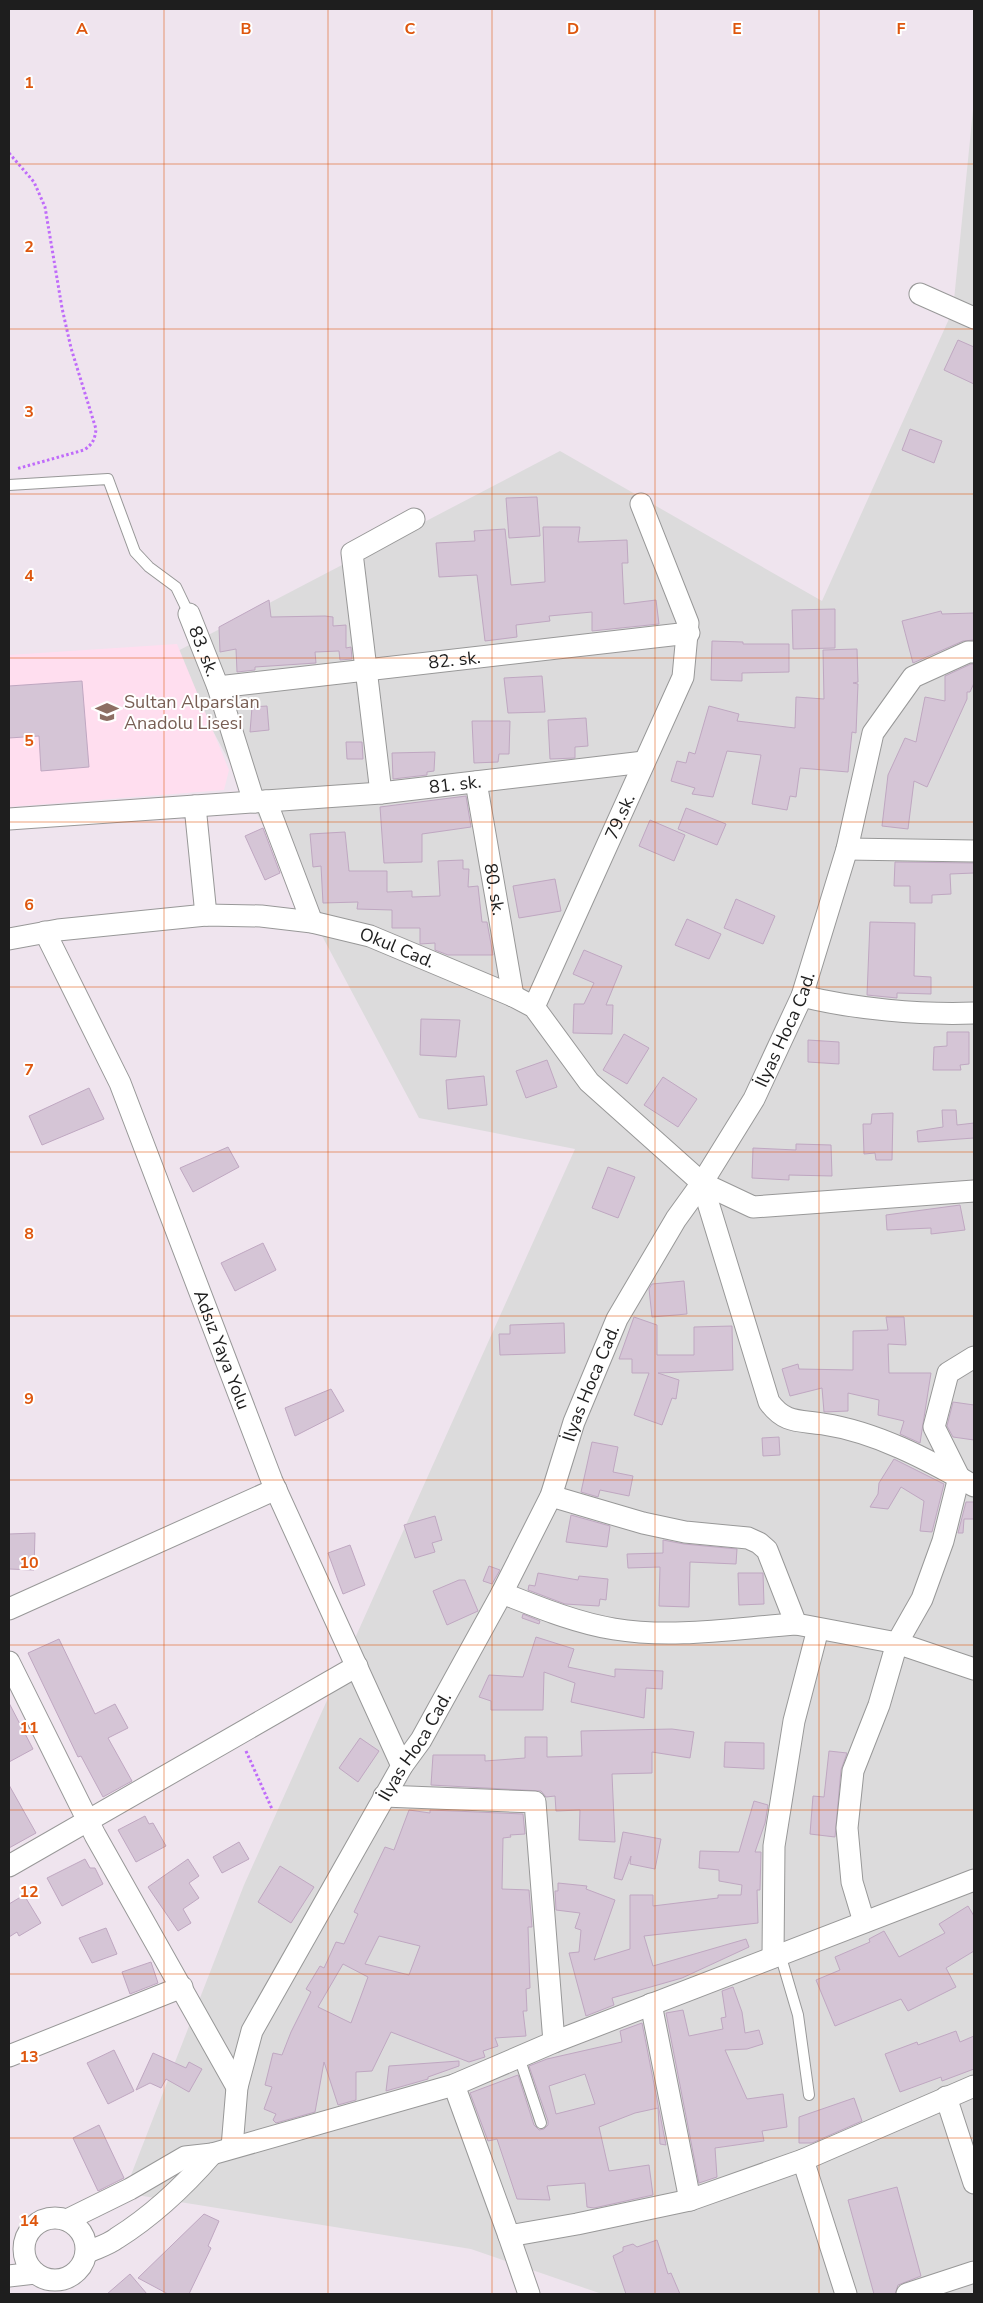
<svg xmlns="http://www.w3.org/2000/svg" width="983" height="2303" font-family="'Nunito Sans',sans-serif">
	<rect width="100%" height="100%" fill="#efe4ee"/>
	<!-- residential -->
	<polygon fill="#dcdbdc" points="974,100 974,2294 602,2294 471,2249 124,2193 244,1885 575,1149 419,1118 172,654 560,451 822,601 953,310"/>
	<!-- education -->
	<polygon fill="#ffdeef" points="177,644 229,770 224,790 9,807 9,655"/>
	<!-- building -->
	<g fill="#d5c5d6" stroke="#bfa7c1" fill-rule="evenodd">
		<polygon points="958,340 974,347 974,384 944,370"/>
		<polygon points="910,429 942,441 934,463 902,450"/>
		<polygon points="537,497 540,536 509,538 506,498"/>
		<polygon points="543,527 580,527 578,542 627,540 628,563 622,563 624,604 656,600 659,624 592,631 592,612 549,616 550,621 516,625 517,637 485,641 477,575 439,577 436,543 475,541 474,531 505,529 511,585 545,582"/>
		<polygon points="269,600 271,617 325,616 333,617 333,626 346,625 346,648 351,647 352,659 340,660 339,651 315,652 316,663 255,667 255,670 237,672 236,649 220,652 219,627"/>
		<polygon points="835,609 835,648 793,649 792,610"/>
		<polygon points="941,611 942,614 974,613 974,640 963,641 913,663 902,621"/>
		<polygon points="712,641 743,642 743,644 789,644 789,672 742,673 742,681 711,680"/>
		<polygon points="857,649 858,682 853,683 858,684 856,733 852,732 848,772 800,768 796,797 790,796 787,810 752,804 761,755 727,751 713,797 692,794 695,788 671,781 677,761 686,763 689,752 695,754 709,706 739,714 737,721 795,728 796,697 824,699 823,650"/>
		<polygon points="971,664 974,664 974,683 970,692 967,692 967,699 927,787 914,781 908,829 882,826 888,775 905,738 916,742 925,697 945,701 945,676"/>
		<polygon points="542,676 545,712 508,713 504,678"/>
		<polygon points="82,681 89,767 41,771 39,736 9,738 9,686"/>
		<polygon points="267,706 269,730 250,732 252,707"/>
		<polygon points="586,718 588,746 575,747 575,758 550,759 548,720"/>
		<polygon points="472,721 510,721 509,754 499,754 498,762 474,763"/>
		<polygon points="346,742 362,742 363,759 347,759"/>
		<polygon points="435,752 434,771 427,772 427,775 393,779 392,753"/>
		<polygon points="466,796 471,827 422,834 422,862 384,863 380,807"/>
		<polygon points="686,808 726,824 717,845 678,829"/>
		<polygon points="650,820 685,835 674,861 639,846"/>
		<polygon points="263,828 280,873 265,880 245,836"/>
		<polygon points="345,832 349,871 387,871 387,892 412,891 412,897 440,896 438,861 463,860 463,869 469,869 468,887 478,886 482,922 487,922 493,955 448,955 435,950 435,943 420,944 420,928 392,928 392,910 357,909 358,902 323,903 321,866 313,867 310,834"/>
		<polygon points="895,862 974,863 974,873 950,874 951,894 932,895 932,903 910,903 910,886 894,886"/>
		<polygon points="555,879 561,911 519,918 513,886"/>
		<polygon points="736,899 775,916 763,944 724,928"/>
		<polygon points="687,919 721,934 709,959 675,945"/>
		<polygon points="870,922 915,923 914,976 931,977 931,994 897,993 897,998 867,995"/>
		<polygon points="584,950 622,966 606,1005 613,1005 612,1034 573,1033 574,1004 584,1004 594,983 573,974"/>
		<polygon points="421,1019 460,1020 456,1057 420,1055"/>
		<polygon points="947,1032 969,1032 969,1064 960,1065 961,1070 933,1070 934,1047 947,1046"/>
		<polygon points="624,1034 649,1048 627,1084 603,1070"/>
		<polygon points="808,1040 839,1042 839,1064 808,1062"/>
		<polygon points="547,1060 557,1087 526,1098 516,1071"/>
		<polygon points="484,1076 487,1105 448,1109 446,1080"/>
		<polygon points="663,1077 697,1099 678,1127 644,1105"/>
		<polygon points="89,1088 104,1119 42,1145 29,1116"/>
		<polygon points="942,1110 956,1110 957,1125 974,1123 974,1138 918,1142 917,1131 943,1127"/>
		<polygon points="893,1113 892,1160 876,1160 875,1153 864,1154 863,1124 871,1124 872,1114"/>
		<polygon points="796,1144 831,1145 832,1176 789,1175 789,1180 752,1178 753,1148 796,1150"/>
		<polygon points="228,1147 239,1167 193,1192 180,1168"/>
		<polygon points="608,1167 635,1177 618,1218 592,1208"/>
		<polygon points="960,1205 965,1230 931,1234 931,1228 887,1230 886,1215"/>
		<polygon points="263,1243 276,1270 235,1291 221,1263"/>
		<polygon points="684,1281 687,1314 652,1317 649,1289 652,1284"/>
		<polygon points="634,1317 657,1325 657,1355 694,1355 694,1327 732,1326 733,1370 658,1373 679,1380 676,1399 672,1398 662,1425 634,1415 649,1373 632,1373 632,1359 619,1359"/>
		<polygon points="886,1317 904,1317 906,1345 888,1344 889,1373 931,1373 920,1443 900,1434 904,1421 878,1415 879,1400 848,1393 848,1411 824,1412 822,1388 790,1396 782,1369 798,1364 799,1369 853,1370 853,1331 888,1330"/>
		<polygon points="564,1323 565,1353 500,1355 499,1334 510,1334 510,1325"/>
		<polygon points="331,1389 344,1411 295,1436 285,1408"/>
		<polygon points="953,1402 974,1405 974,1440 953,1437 947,1426"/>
		<polygon points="779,1437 780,1455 763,1456 762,1438"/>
		<polygon points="592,1442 618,1447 613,1472 633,1476 629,1496 600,1490 598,1497 581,1492"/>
		<polygon points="894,1459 944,1484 932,1532 920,1531 924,1501 901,1487 888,1509 870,1507 878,1494 879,1483"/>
		<polygon points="966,1502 974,1502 974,1519 964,1519 963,1533 958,1533"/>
		<polygon points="571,1515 610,1526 607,1547 566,1542"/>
		<polygon points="435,1516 442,1540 432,1543 435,1552 415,1558 404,1525"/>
		<polygon points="35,1533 34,1570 9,1569 9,1534"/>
		<polygon points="663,1540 684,1544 737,1549 736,1564 690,1562 689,1607 659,1606 660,1567 628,1568 627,1554 663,1553"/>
		<polygon points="350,1545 365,1585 343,1594 328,1553"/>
		<polygon points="489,1566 500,1570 492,1584 483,1581"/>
		<polygon points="538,1573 578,1580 579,1576 608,1579 606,1600 600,1599 599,1606 565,1604 528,1590 529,1585 535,1586"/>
		<polygon points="738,1573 763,1573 764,1604 739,1605"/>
		<polygon points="459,1580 465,1580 478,1611 447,1625 433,1591"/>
		<polygon points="523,1614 540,1621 539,1624 522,1618"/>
		<polygon points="536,1637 574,1649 568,1667 615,1677 615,1669 663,1671 662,1689 646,1688 644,1718 571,1702 575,1683 544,1672 543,1710 491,1710 491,1701 479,1697 489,1675 523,1677"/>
		<polygon points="59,1639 95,1714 115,1704 128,1728 108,1738 132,1781 103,1797 81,1756 78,1757 28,1653"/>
		<polygon points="9,1703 33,1749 9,1762"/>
		<polygon points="672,1729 694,1732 690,1758 652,1752 652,1773 612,1774 615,1842 579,1840 580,1810 556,1811 555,1796 546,1797 541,1791 431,1785 433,1755 485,1755 485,1761 525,1758 525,1737 547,1737 547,1757 582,1756 581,1731"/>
		<polygon points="360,1738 379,1751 358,1782 339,1768"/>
		<polygon points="725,1742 764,1743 764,1769 724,1767"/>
		<polygon points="829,1751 847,1753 841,1770 835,1837 810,1834 813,1796 824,1797"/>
		<polygon points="9,1785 36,1833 9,1848"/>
		<polygon points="754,1801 768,1805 765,1823 755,1852 761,1852 760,1890 757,1890 758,1923 644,1936 653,1966 746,1939 749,1947 682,1978 612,1998 614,2005 586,2016 569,1953 579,1952 581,1930 575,1928 580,1913 556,1910 555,1891 558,1891 558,1883 587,1886 586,1889 615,1900 594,1960 630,1949 630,1895 653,1895 653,1906 718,1898 718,1895 741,1895 742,1885 719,1881 719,1870 699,1868 700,1851 739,1852"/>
		<path d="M409,1810L430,1813V1810L523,1814L525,1834L510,1835L511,1837L503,1838L502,1889L529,1890L532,1927H528L530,1988L526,1989L527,2011H523L526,2036L495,2038L498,2046L483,2051L485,2057L469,2062L391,2032L372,2071L356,2072V2100L338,2105L324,2062L315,2112L276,2123L273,2120L276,2114L264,2109L272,2087L265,2085L273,2053L282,2055L291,2032L311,1992L306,1989L320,1966L324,1968L336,1942L344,1944L358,1914L354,1912L385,1847L394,1850ZM379,1936L420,1946L409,1975L365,1964ZM343,1964L368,1977L351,2023L318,2007Z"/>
		<polygon points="145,1816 149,1824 153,1823 166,1846 136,1862 118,1830"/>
		<polygon points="623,1832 661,1839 655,1869 630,1864 631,1856 622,1880 614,1878"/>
		<polygon points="239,1842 249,1859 222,1873 213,1857"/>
		<polygon points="85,1859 90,1868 95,1868 103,1884 62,1906 47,1878"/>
		<polygon points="188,1859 199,1876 189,1883 199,1898 183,1909 191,1923 178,1931 148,1887"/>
		<polygon points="280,1866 314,1887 291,1923 258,1902"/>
		<polygon points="24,1895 41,1923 19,1936 17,1932 9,1937 9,1904"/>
		<polygon points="968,1906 974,1916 974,1951 946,1968 956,1987 908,2011 901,1999 835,2026 816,1980 840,1970 835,1957 870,1942 869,1939 884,1931 899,1957 945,1933 939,1924"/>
		<polygon points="106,1928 117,1954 92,1963 79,1938"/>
		<polygon points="151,1962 158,1983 130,1994 122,1972"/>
		<polygon points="733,1987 742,2012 745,2033 759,2030 763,2044 747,2049 725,2050 747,2099 783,2094 787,2127 762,2131 764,2141 715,2148 717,2177 699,2183 666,2013 683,2010 689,2036 723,2029 721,2018 726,2017 722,1991"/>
		<path d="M642,2023L666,2145L660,2144L658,2108L635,2113L599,2127L609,2171L649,2165L653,2195L594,2208L587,2207L585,2183L547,2186L550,2200L517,2199L497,2139L488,2141L470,2093L518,2075L534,2125L539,2130L544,2129L548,2125V2121L529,2066L547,2059L622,2042L620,2031ZM585,2074L595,2104L556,2114L549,2086Z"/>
		<polygon points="956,2031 960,2042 974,2036 974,2069 942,2081 941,2077 900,2092 885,2054 917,2042 918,2045"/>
		<polygon points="114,2050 134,2091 108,2104 87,2063"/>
		<polygon points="153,2053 186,2068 189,2062 202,2069 189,2092 166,2079 161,2088 150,2083 136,2090"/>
		<polygon points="459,2061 459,2066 428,2077 428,2079 386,2091 389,2066"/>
		<polygon points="854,2098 862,2121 812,2143 799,2143 799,2117"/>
		<polygon points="99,2125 124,2178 98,2191 73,2138"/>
		<polygon points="897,2187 921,2276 898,2285 895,2294 874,2294 848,2200"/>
		<polygon points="204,2214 219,2221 208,2246 211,2248 189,2294 168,2294 138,2278"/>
		<polygon points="657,2240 668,2274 671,2273 680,2294 626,2294 613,2256 623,2251 623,2247 633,2244 637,2247"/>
		<polygon points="130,2274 147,2294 107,2294"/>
	</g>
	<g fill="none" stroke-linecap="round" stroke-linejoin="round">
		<defs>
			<g id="service">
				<polyline points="9,485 108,479 135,552 149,567 176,587 189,614"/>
				<polyline points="780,1954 798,2015 809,2095"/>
				<polyline points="519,2057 541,2123"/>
			</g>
			<g id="minor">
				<polyline points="920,294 974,318"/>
				<path id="s1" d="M189,614L218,687L254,802"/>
				<path id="s2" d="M218,687L689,633"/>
				<path id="s3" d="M476,782L513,996"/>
				<polyline points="381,793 352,553 414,519"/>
				<polyline points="266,801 312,922"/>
				<path id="s4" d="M195,806L381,793L644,762"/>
				<polyline points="9,819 195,806 206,915"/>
				<polyline points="847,849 974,851"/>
				<path id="s5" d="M45,932L120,1083L272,1481L402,1766"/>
				<path id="s6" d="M9,939L58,930L206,915L261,916L312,922L370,936L513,996L534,1007L589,1082L702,1183L753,1207L974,1191"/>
				<path d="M802,996C854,1009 920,1015 974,1013"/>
				<path id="s7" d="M534,1007L683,677L688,623L641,504"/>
				<path d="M702,1183L769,1402C785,1424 799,1420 823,1424C876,1432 927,1459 974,1486"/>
				<polyline points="551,1496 643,1523 685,1532 748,1538 759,1543 767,1550 796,1624 897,1643 974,1669"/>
				<path d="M502,1593C538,1607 576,1623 614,1629C674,1639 737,1628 796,1624"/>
				<polyline points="9,1609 276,1489"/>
				<polyline points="9,1662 95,1835 237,2087"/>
				<polyline points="384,1796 535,1802 554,2042"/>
				<polyline points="9,1866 357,1666"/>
				<polyline points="864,1922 852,1882 847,1828 853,1771 879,1705 897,1643 922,1599 943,1541 959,1477 934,1427 948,1373 974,1357"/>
				<polyline points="773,1957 774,1846 794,1721 818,1629"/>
				<polyline points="651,2004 690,2200"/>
				<polyline points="9,2056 182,1987"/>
				<polyline points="454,2085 509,2236 577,2224 690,2200 803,2160 974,2086"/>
				<polyline points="946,2097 974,2183"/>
				<path id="s8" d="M232,2147L237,2087L252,2031L402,1766L421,1740L502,1593L551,1496L574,1422L617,1319L676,1219L702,1183L754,1099L802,996L847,849L873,733L913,677L968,652H974"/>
				<polyline points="803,2160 846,2294"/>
				<circle cx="55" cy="2249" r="31"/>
				<polyline points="67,2220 130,2189 185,2157 212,2154 454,2085 554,2042 974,1880"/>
				<polyline points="509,2236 529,2294"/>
				<path d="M86,2253C96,2248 108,2245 117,2238C152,2216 185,2185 212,2154"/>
				<polyline points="9,2276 35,2273"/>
				<polyline points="907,2294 974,2272"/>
			</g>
		</defs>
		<!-- service casing -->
		<use href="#service" stroke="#989898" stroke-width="12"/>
		<!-- minor casing -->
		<use href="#minor" stroke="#989898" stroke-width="23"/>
		<!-- path -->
		<g stroke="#bf6bfa" stroke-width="3" stroke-dasharray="2.5 2.5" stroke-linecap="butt">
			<path d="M9,153L34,182L45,207L62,308L71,348L96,429C95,439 93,444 84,450L16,469"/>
			<polyline points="246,1751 272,1809"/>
		</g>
		<!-- service -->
		<use href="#service" stroke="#fff" stroke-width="10"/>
		<!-- minor -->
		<use href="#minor" stroke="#fff" stroke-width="21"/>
	</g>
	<!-- grid -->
	<path fill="none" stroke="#de560d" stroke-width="1" stroke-opacity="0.55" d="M164,9V2294M328,9V2294M492,9V2294M655,9V2294M819,9V2294M9,164H974M9,329H974M9,494H974M9,658H974M9,822H974M9,987H974M9,1152H974M9,1316H974M9,1480H974M9,1645H974M9,1810H974M9,1974H974M9,2138H974"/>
	<!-- icons -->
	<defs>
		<symbol id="school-bare" viewBox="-9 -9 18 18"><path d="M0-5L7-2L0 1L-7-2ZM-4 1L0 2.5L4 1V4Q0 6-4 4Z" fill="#8d6e63" stroke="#fff" stroke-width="2.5" paint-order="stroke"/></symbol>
	</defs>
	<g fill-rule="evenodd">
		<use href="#school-bare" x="91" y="696" width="32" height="32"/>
	</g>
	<g text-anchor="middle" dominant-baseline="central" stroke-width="4" stroke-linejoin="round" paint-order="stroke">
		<!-- street labels -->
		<g font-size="18" fill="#1e1e1e" stroke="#fff">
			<text stroke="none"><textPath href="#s1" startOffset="40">83. sk.</textPath></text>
			<text stroke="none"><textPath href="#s2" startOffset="238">82. sk.</textPath></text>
			<text stroke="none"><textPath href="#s4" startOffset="261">81. sk.</textPath></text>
			<text stroke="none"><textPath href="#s7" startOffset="209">79.sk.</textPath></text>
			<text stroke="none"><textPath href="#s3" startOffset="109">80. sk.</textPath></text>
			<text stroke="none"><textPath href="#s6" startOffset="394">Okul Cad.</textPath></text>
			<text stroke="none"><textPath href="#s8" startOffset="1256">İlyas Hoca Cad.</textPath></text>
			<text stroke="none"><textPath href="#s5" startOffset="454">Adsız Yaya Yolu</textPath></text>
			<text stroke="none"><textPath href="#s8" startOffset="851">İlyas Hoca Cad.</textPath></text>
			<text stroke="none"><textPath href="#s8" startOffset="446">İlyas Hoca Cad.</textPath></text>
		</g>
		<!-- education labels -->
		<g font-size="18" fill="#785e54" stroke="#fff" text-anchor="start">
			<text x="124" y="702">Sultan Alparslan<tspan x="124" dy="21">Anadolu Lisesi</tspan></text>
		</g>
	</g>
	<g font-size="16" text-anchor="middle" font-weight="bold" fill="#de560d" stroke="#fff" stroke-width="4" stroke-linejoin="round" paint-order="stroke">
		<text x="82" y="34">A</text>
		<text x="246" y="34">B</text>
		<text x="410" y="34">C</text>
		<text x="573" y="34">D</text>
		<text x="737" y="34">E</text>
		<text x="901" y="34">F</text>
		<text x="29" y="88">1</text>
		<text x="29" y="252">2</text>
		<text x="29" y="417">3</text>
		<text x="29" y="581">4</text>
		<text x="29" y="746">5</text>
		<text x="29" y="910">6</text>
		<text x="29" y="1075">7</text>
		<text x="29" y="1239">8</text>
		<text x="29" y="1404">9</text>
		<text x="29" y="1568">10</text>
		<text x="29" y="1733">11</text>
		<text x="29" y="1897">12</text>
		<text x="29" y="2062">13</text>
		<text x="29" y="2226">14</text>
	</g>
	<!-- border -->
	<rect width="983" height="2303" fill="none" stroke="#1e1e1e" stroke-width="20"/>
</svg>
